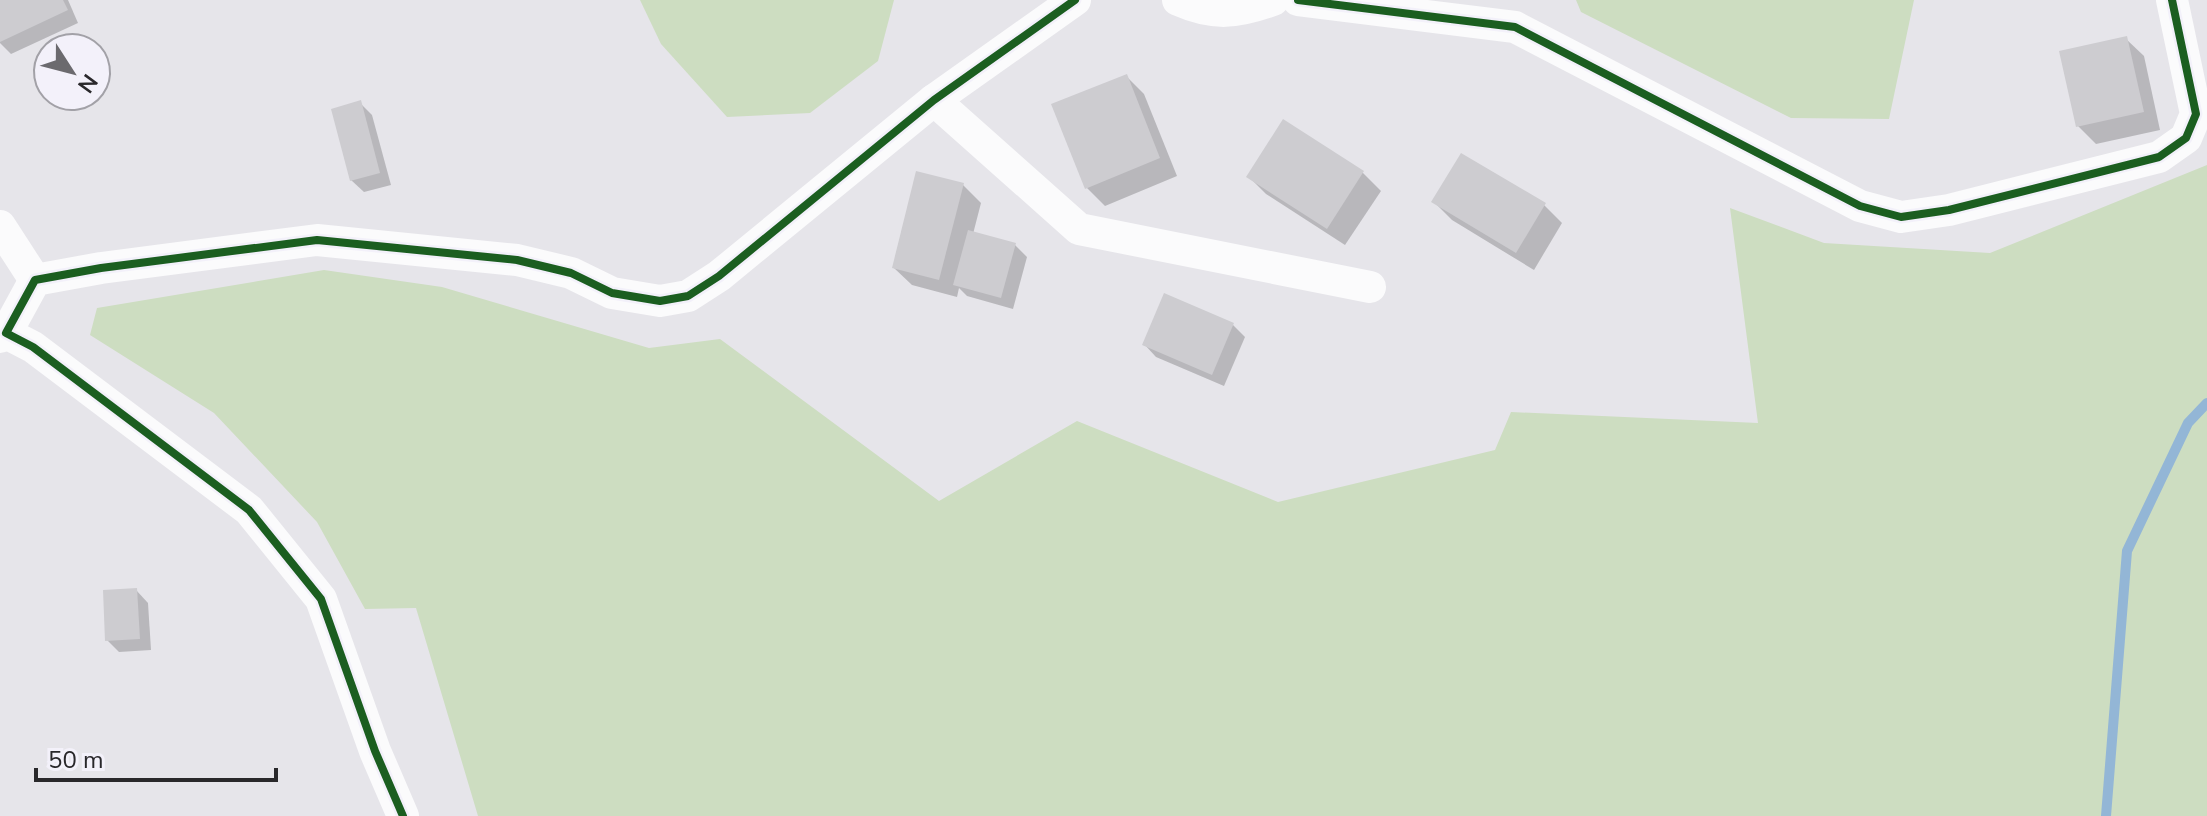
<svg xmlns="http://www.w3.org/2000/svg" width="2207" height="816" font-family="'Nunito Sans',sans-serif">
	<rect width="100%" height="100%" fill="#e6e5ea"/>
	<!-- green -->
	<g fill="#cdddc1">
		<polygon points="640,0 894,0 878,61 810,113 727,117 661,44"/>
		<polygon points="1576,0 1914,0 1889,119 1791,118 1581,12"/>
		<polygon points="2207,165 2207,816 478,816 416,608 365,609 317,522 214,413 90,335 97,308 324,270 442,287 649,348 720,339 939,501 1077,421 1278,502 1495,450 1511,412 1758,423 1730,208 1824,243 1990,253"/>
	</g>
	<!-- shadow -->
	<g fill="#0003">
		<polygon points="0,0 68,0 78,23 11,54 0,43"/>
		<polygon points="2126,39 2144,56 2160,130 2096,144 2078,126"/>
		<polygon points="1126,76 1144,94 1177,176 1105,206 1087,188"/>
		<polygon points="360,103 372,115 391,185 364,192 351,180"/>
		<polygon points="1284,122 1363,173 1381,191 1345,245 1266,194 1248,176"/>
		<polygon points="963,185 981,203 973,234 1015,245 1027,257 1013,309 967,296 959,288 957,297 912,285 894,268"/>
		<polygon points="1434,202 1544,205 1562,223 1534,270 1452,220"/>
		<polygon points="1233,325 1245,337 1224,386 1156,357 1144,344"/>
		<polygon points="136,590 148,603 151,650 119,652 107,640"/>
	</g>
	<g fill="none" stroke-linecap="round" stroke-linejoin="round">
		<!-- stream -->
		<polyline stroke="#93b6d6" stroke-width="10" points="2106,816 2127,551 2188,423 2207,403"/>
	</g>
	<!-- building -->
	<g fill="#cdccd0">
		<polygon points="0,0 63,0 68,10 0,42"/>
		<polygon points="2127,36 2144,112 2076,127 2059,51"/>
		<polygon points="1127,74 1160,158 1085,189 1051,104"/>
		<polygon points="361,100 380,173 350,181 331,109"/>
		<polygon points="1283,119 1364,171 1327,229 1246,177"/>
		<polygon points="1461,153 1546,203 1516,253 1431,202"/>
		<polygon points="916,171 964,183 939,280 892,268"/>
		<polygon points="968,230 1016,243 1001,298 953,285"/>
		<polygon points="1164,293 1234,323 1212,375 1142,345"/>
		<polygon points="137,588 140,639 105,641 103,590"/>
	</g>
	<g fill="none" stroke-linecap="round" stroke-linejoin="round">
		<!-- minor -->
		<g stroke="#fbfbfc" stroke-width="32">
			<path d="M1178,0C1214,16 1237,13 1273,0"/>
			<polyline points="1298,0 1515,27 1860,206 1901,217 1949,210 2159,157 2186,138 2196,114 2172,0"/>
			<polyline points="934,100 1079,229 1370,287"/>
			<polyline points="0,226 35,280"/>
			<polyline points="6,333 33,347 249,510 321,599 375,751 403,816"/>
			<polyline points="0,337 6,333 35,280 101,268 317,240 517,260 571,273 612,293 660,301 688,296 719,276 934,100 1075,0"/>
		</g>
		<defs>
			<g id="cycleway">
				<polyline points="1298,0 1515,27 1860,206 1901,217 1949,210 2159,157 2186,138 2196,114 2172,0"/>
				<polyline points="403,816 375,751 321,599 249,510 33,347 6,333 35,280 101,268 317,240 517,260 571,273 612,293 660,301 688,296 719,276 934,100 1075,0"/>
			</g>
		</defs>
		<!-- cycleway casing -->
		<use href="#cycleway" stroke="#f3f1fa" stroke-width="13"/>
		<!-- cycleway -->
		<use href="#cycleway" stroke="#1b5e20" stroke-width="8"/>
	</g>
	<!-- north arrow -->
	<g transform="translate(72 72) rotate(126)"><circle r="38" fill="#f3f1fa" stroke="#a2a1a7" stroke-width="2"/>
	<path d="M0-6L14 30L0 20L-14 30Z" fill="#6b6a6e"/>
	<text y="-12" font-size="22" font-weight="bold" text-anchor="middle" fill="#29282b">N</text>
	</g>
	<!-- scale -->
	<path d="M36 768v12h240v-12" fill="none" stroke="#29282b" stroke-width="4"/>
	<text x="48" y="768" font-size="24" fill="#29282b" stroke="#f3f1fa" stroke-width="6" paint-order="stroke">50 m</text>
</svg>
